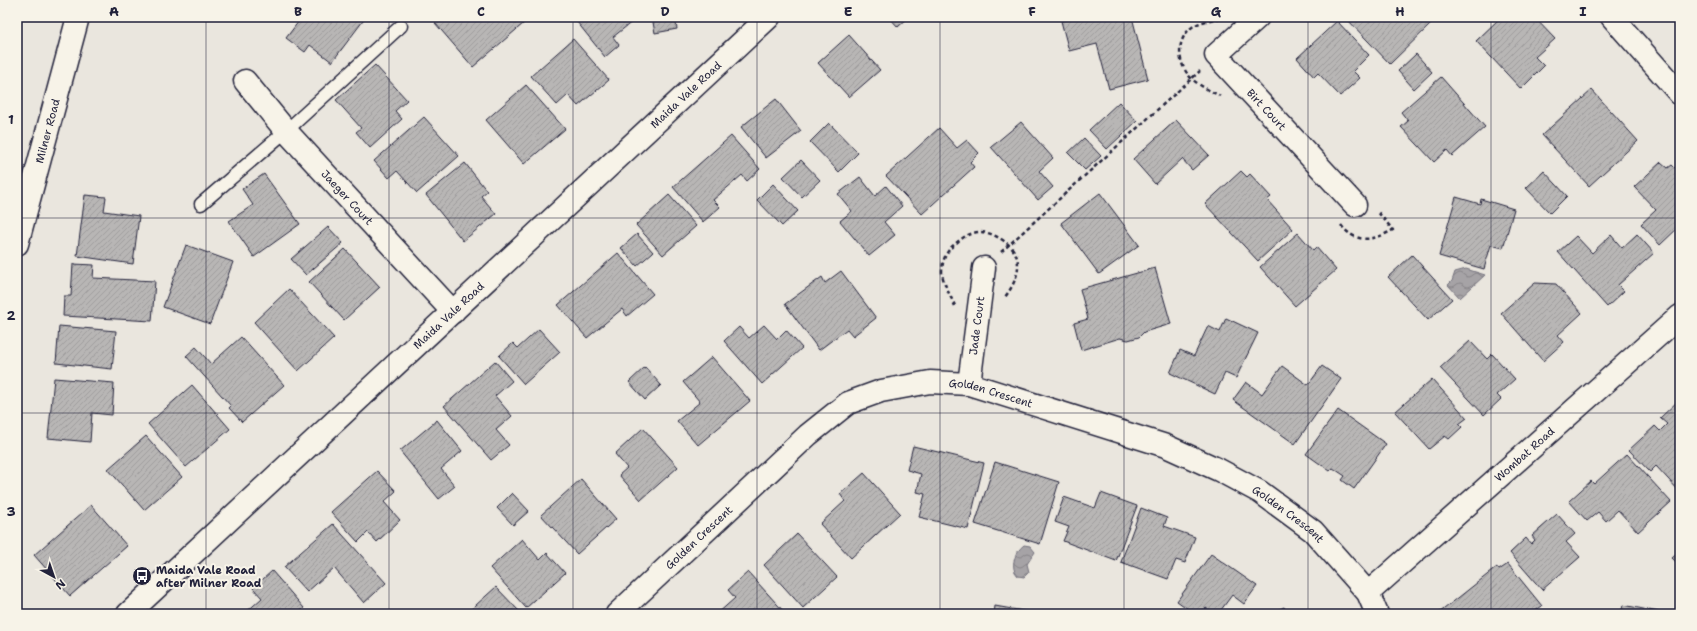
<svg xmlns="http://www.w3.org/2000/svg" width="1697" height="631" font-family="'Shantell Sans',sans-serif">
	<defs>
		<pattern id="water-waves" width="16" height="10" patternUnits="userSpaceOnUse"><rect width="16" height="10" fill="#a6a3a6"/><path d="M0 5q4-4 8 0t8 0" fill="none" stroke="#878488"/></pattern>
		<pattern id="building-hatch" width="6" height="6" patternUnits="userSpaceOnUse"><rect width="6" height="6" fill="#b8b6b5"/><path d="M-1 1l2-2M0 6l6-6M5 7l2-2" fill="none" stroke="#9e9c9d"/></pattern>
	</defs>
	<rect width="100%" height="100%" fill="#eae6de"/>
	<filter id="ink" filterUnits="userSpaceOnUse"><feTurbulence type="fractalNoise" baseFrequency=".025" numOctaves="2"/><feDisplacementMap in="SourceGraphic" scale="8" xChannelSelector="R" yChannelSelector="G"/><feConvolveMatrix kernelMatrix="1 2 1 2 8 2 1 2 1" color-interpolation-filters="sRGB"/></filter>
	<g filter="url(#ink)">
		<!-- water -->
		<g fill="url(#water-waves)" stroke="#716f7b">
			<polygon points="1466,269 1485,275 1460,298 1448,285 1452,281 1455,272"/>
			<path d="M1024,545L1030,546L1035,552L1027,564L1029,572L1024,577L1018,576L1015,572C1011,563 1016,551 1024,545Z"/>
		</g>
		<!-- building -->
		<g fill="url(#building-hatch)" stroke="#22223b">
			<polygon points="302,17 366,17 332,62 310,45 305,52 286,38"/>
			<polygon points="441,17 531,17 473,67 435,23"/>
			<polygon points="573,17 630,17 633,21 613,37 619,45 605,57"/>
			<polygon points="652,17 675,17 677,29 655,33"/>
			<polygon points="889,17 909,17 898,27"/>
			<polygon points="1078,17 1132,17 1148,79 1109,89 1097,44 1069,51 1061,21"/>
			<polygon points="1345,17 1426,17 1432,23 1390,64"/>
			<polygon points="1501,17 1534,17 1555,39 1535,57 1544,66 1521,89 1476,41"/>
			<polygon points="1337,21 1369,55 1353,71 1360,78 1340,96 1318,73 1314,77 1297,58"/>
			<polygon points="849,35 880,70 849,97 818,63"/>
			<polygon points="573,39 609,80 578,106 568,95 557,105 531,76"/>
			<polygon points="1416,54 1432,72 1414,89 1398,71"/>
			<polygon points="375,65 407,100 395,111 402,119 370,148 356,132 361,128 336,100"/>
			<polygon points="1441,77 1485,127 1452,156 1447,150 1434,162 1401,127 1408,121 1401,112"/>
			<polygon points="526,85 565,129 524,164 486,120"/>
			<polygon points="1592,90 1638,141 1589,186 1542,135"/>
			<polygon points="776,99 801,131 766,158 741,127"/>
			<polygon points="1119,102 1137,121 1107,149 1089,130"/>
			<polygon points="424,117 459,156 417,193 397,171 389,178 374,161"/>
			<polygon points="1176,120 1209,155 1192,170 1182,159 1155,184 1133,159"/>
			<polygon points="1021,122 1053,158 1039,171 1053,187 1038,200 991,147"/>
			<polygon points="829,123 858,153 839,172 810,142"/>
			<polygon points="939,128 957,148 967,140 979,153 970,162 974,167 922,214 886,176"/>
			<polygon points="731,136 760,169 747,181 742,175 713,200 720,207 703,222 673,187"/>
			<polygon points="1084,138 1101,156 1085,170 1068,153"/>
			<polygon points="801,160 820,180 802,197 783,177"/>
			<polygon points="1661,162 1668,168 1672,165 1675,168 1680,163 1680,226 1660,245 1641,224 1656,210 1634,187"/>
			<polygon points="465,163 487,191 481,196 496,214 463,241 426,195"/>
			<polygon points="1241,171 1247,177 1250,174 1271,197 1267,200 1293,229 1258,261 1205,204"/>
			<polygon points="1544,171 1567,196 1550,213 1526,188"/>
			<polygon points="264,174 300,224 254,257 229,221 253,205 242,189"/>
			<polygon points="860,177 875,196 886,186 902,206 884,222 895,235 869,256 840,221 852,211 838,194"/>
			<polygon points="773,184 798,211 782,226 757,200"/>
			<polygon points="1100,193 1139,245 1099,274 1061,223"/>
			<polygon points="85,195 106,197 104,211 139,216 133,264 77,256"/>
			<polygon points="669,195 696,226 663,255 636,225"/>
			<polygon points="1456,197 1480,204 1481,199 1514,209 1503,248 1491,245 1484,269 1439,256"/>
			<polygon points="328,227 343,243 306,275 291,259"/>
			<polygon points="1298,233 1313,250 1316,247 1336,270 1295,306 1260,267"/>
			<polygon points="637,234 653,252 637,266 621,248"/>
			<polygon points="1637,234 1654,253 1618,285 1624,291 1607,307 1558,252 1576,236 1592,253 1611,235 1622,248"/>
			<polygon points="186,245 233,262 210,324 163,307"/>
			<polygon points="345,249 380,287 344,320 309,282"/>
			<polygon points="618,253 653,294 627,316 622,309 587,338 558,305"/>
			<polygon points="1412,255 1452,299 1428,320 1388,277"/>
			<polygon points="73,264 94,265 93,278 155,281 152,321 63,316 64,296 71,296"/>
			<polygon points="1155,268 1171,324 1144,332 1139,337 1128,340 1120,338 1081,350 1074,323 1088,319 1080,289"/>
			<polygon points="841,271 876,318 853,336 847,329 819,350 785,304 822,277 825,283"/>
			<polygon points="1535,283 1556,284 1582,313 1558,335 1564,342 1543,361 1501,313"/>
			<polygon points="289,289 334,338 298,371 254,322"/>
			<polygon points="1226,318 1258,333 1236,378 1225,373 1215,394 1170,373 1180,350 1194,356 1208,326 1220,332"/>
			<polygon points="764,325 777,339 786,330 802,348 762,384 724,341 739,327 749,338"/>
			<polygon points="59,326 116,331 112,369 56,363"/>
			<polygon points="539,329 560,352 524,384 499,356 513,343 518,348"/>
			<polygon points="241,337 284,385 242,422 229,408 231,406 186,356 196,347 211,364"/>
			<polygon points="1470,341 1487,359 1492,354 1515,379 1497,395 1501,399 1484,415 1440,368"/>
			<polygon points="712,357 750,401 698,445 677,421 700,402 683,382"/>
			<polygon points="495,361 512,381 495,396 512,416 496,430 509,445 491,460 444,406"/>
			<polygon points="1282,366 1308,385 1322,366 1341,379 1295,444 1233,400 1246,382 1262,394"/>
			<polygon points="645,367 661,385 645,400 629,382"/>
			<polygon points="54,378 114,383 112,415 92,413 90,442 48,438"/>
			<polygon points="1432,379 1467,418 1459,424 1462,427 1449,439 1445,436 1429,449 1395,412"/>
			<polygon points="192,385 230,429 186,467 148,424"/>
			<polygon points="1680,399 1680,492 1656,466 1650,472 1629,450 1655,426 1660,431 1667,424 1660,418"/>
			<polygon points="1338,410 1386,444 1354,489 1342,480 1345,476 1333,468 1330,471 1306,454"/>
			<polygon points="437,420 462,451 441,469 455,486 439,499 400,451"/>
			<polygon points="643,428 678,467 641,500 619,475 627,468 615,454"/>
			<polygon points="146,436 182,477 144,510 108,469"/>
			<polygon points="913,446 984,463 968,529 919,517 925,494 917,492 921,474 907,470"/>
			<polygon points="1627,454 1671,502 1638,532 1618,510 1606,521 1598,512 1587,521 1569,501 1591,481 1594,484"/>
			<polygon points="995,462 1059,482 1040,544 975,524"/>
			<polygon points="377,471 396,491 384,502 400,520 377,542 368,532 358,542 331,512"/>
			<polygon points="864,473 900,513 851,558 820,524 845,501 840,494"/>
			<polygon points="581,479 616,519 577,554 541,515"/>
			<polygon points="512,493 529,511 513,525 497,508"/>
			<polygon points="1101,493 1137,506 1116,561 1063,541 1069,527 1055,522 1064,497 1095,508"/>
			<polygon points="91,505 127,546 70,596 34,555"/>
			<polygon points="1141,508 1167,518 1164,526 1195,537 1185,563 1176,560 1168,579 1121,562"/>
			<polygon points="1557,514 1575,534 1566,542 1580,557 1542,590 1510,553 1526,538 1531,544 1535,540 1532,536"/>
			<polygon points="333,524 386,583 364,603 334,568 307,592 284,567"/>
			<polygon points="797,534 837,577 803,608 764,565"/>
			<polygon points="522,539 540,560 547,553 565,573 526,608 490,568"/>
			<polygon points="1680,551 1680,566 1672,558"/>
			<polygon points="1211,554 1257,586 1244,604 1232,595 1218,614 1215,614 1206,608 1201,614 1195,614 1177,601"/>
			<polygon points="1508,564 1542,606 1531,614 1439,613 1497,567 1499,570"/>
			<polygon points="272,571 304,608 297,614 244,614 262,598 253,588"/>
			<polygon points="748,572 786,614 717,614 735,598 728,590"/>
			<polygon points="496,587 519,611 516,614 466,614"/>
			<polygon points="1623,605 1669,614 1621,614"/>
			<polygon points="995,606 1029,612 1029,614 994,614"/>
			<polygon points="1284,607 1288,614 1270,614"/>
		</g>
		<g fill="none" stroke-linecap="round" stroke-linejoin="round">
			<defs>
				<polyline id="lane" points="201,204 286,131 401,26"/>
				<g id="street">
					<path id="s1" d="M1258,17L1216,55L1355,205"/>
					<polyline points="1612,17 1680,94"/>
					<path id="s2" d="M245,81L286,131L453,312"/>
					<path id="s3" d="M969,384L984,268"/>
					<path id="s4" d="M1368,593L1680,316"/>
					<path id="s5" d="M617,614L808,435L848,403L881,391L930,382L969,384L1166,446L1219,470L1260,492L1313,531L1368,593L1377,614"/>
				</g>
				<g id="secondary">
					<path id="s6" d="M17,244L78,17"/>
					<path id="s7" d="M128,614L769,17"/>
				</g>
			</defs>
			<!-- lane casing -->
			<use href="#lane" stroke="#22223b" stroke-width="15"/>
			<!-- street casing -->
			<use href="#street" stroke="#22223b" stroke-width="25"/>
			<!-- secondary casing -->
			<use href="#secondary" stroke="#22223b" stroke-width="25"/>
			<!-- path -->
			<g stroke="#22223b" stroke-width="2.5" stroke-dasharray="4 3" stroke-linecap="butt">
				<path d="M1220,18C1210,20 1198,22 1191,28C1175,41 1178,65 1191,78C1199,86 1211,91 1220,96"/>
				<path d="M1341,225C1356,245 1375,240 1393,230L1377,211"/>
				<polyline points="1001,252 1200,71"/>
				<path d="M955,306C951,297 942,281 942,272C942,261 946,251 954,245C970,230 983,228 1001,239C1026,254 1020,277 1005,297"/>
			</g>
			<!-- lane -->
			<use href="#lane" stroke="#f7f3e8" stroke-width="12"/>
			<!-- street -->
			<use href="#street" stroke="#f7f3e8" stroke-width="22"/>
			<!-- secondary -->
			<use href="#secondary" stroke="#f7f3e8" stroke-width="22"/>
		</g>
	</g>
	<!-- grid -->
	<path fill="none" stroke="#22223b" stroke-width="1" stroke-opacity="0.55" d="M206,17V614M389,17V614M573,17V614M757,17V614M940,17V614M1124,17V614M1308,17V614M1491,17V614M17,218H1680M17,413H1680"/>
	<!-- icons -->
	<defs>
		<symbol id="bus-disc" viewBox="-11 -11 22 22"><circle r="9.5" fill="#22223b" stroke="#f7f3e8"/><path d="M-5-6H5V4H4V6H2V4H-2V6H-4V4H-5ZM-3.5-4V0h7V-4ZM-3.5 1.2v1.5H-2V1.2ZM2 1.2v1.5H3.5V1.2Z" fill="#fff"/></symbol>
	</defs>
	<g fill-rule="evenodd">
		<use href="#bus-disc" x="131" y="565" width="22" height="22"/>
	</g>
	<g text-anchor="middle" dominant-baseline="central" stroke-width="4" stroke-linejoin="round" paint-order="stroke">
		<!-- street labels -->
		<g font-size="11" fill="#22223b" stroke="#f7f3e8">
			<text stroke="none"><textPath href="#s7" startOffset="762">Maida Vale Road</textPath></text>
			<text stroke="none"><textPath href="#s1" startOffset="131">Birt Court</textPath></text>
			<text stroke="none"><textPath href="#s6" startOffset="117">Milner Road</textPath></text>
			<text stroke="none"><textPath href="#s2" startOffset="155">Jaeger Court</textPath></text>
			<text stroke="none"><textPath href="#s7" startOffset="438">Maida Vale Road</textPath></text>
			<text stroke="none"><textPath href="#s3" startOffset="59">Jade Court</textPath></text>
			<text stroke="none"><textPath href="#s5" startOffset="460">Golden Crescent</textPath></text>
			<text stroke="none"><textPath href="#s4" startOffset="209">Wombat Road</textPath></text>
			<text stroke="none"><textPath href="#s5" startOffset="784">Golden Crescent</textPath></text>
			<text stroke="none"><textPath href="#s5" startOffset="112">Golden Crescent</textPath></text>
		</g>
		<!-- poi labels -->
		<g font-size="11" font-weight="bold" fill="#22223b" stroke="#f7f3e8" text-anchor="start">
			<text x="156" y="570">Maida Vale Road<tspan x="156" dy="13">after Milner Road</tspan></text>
		</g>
	</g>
	<!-- margin -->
	<rect width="1697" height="631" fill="none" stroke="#f7f3e8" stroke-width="44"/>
	<!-- north arrow -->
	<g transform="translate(54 577) rotate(140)" stroke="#f7f3e8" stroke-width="3" paint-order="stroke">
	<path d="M0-3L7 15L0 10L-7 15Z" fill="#22223b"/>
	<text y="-6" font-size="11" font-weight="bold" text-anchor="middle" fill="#22223b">N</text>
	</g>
	<rect x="22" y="22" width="1653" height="587" fill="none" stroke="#22223b" stroke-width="1.5"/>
	<g font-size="13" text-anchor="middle" font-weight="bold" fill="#22223b">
		<text x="114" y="16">A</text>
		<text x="298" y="16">B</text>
		<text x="481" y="16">C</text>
		<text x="665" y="16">D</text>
		<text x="848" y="16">E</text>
		<text x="1032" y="16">F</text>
		<text x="1216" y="16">G</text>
		<text x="1400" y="16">H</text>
		<text x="1583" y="16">I</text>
		<text x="11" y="124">1</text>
		<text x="11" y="320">2</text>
		<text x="11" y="516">3</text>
	</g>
</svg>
